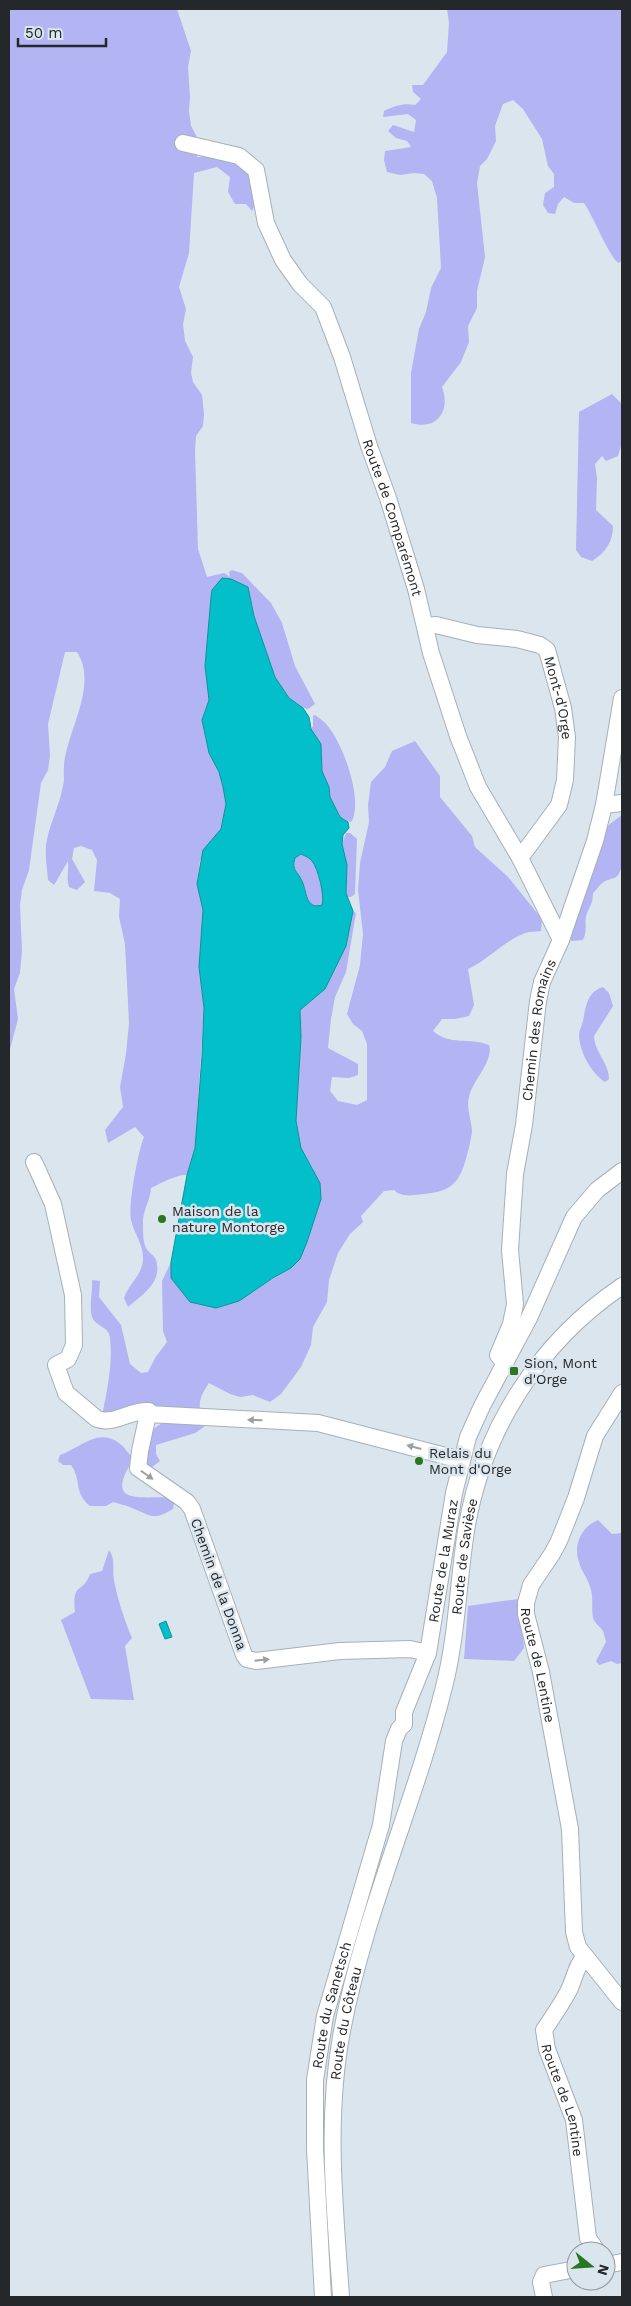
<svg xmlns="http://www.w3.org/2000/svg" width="631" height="2306" font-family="'Work Sans',sans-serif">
	<rect width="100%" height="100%" fill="#dbe5ed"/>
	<!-- green -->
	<g fill="#b2b4f3">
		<path d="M9,9H177L191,51L188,67L190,97L189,111L191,126L197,137V157L223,156L244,166C251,180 260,197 252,211L246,204H235L228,192L230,177L217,167L194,173L189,253L179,287L186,309L183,324L185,341L193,357L191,373L193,382L202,395L204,414L203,426L196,436L195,451L198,549L207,577L224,573L230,577L229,572L232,570L242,573L271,603L282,623L295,666L315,704L308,709C272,703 254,616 248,587L235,581L211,597L205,666L209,700L202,720L209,753L219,772L223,787L226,804L221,829L200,861L197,884L203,910L199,967L204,1008L195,1148L187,1175C177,1174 161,1183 151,1188C150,1202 142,1211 143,1225C143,1232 143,1242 146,1248C148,1252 154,1255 156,1260C163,1282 142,1295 128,1307L124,1298C129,1283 144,1274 143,1257C143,1244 134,1233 131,1220C128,1205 138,1152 144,1137L135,1127L108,1143L105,1130L123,1107L120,1087L126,1054L129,1023L125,944L119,917L120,899L110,893L94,891L97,860L92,850L81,846L74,848L72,859L85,882L77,890L69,887C66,878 69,871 68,861L54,885L48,880C47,868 45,856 46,845C49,825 59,807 63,786C65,780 63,774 64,767C64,760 66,752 68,745C76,716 95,680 77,652H65L48,724L50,756L48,770L41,783L29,870L22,890L20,905L22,950L20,973L14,989L18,1019L9,1053Z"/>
		<path d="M447,9H622V261L618,263C606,251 596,221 584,203H574L564,197L558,204L555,214L548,213L543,205L545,193L554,187V174L548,166L542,139L523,109L513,100L503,104L495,126L496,141L487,159L480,166L477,183L485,257L477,291V308L468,326L469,342L461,362L442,387C451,411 437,431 411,423V373L419,329L426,312L431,288L441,268L437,198L432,181L424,174L414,173L400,175L387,172L384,160L385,151L411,147L407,141L396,138L388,131L393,125L414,132L416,120L408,114L383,117L384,111C395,106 404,103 415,105L421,99L413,92L412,85H423L447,52L449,23Z"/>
		<path d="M612,394L622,404V443L618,456L606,461L602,456L595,464L597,478L596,510L613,526C613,542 605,553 592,561L581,557L576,550L579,412Z"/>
		<path d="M315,715C319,718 324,721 327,725C343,744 363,798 352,821L350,822L340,817L330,797L329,787L322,771L321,744L311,729L313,726V716Z"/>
		<path d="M415,741L440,776V797L472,836L475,847L508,877L542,919L541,931C536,932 530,931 525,933C504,941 488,960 468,969L474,1005L469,1016L455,1019H442L433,1031C450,1046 469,1037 489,1045C494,1061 472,1081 469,1097C466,1109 472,1121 472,1132C471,1139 469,1148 467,1155C460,1182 452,1192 423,1194C413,1195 402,1198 394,1190L384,1191L361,1216L363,1222L350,1234L338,1253L329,1280L327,1302L313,1327L311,1345L301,1367L281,1394L270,1402L253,1395L240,1397L230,1394L209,1383C196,1403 199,1405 204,1427L195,1433L156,1445V1454L160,1461L148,1470L131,1463C103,1509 148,1494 175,1498L173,1509C153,1521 152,1516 132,1508C126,1505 119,1504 113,1502L106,1506H90C73,1492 82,1480 71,1465H63L58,1461L60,1455C79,1449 97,1427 119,1443C126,1448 128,1455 136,1459C144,1444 149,1426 167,1422L102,1416C107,1391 113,1364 110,1338C109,1327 98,1327 93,1319C88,1310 93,1291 92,1280L100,1281L99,1297L121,1325L130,1364L141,1373L148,1372L155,1358L167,1342L163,1331L162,1281L171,1262V1278L190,1302L216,1308L252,1292L291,1268L307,1242L321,1199L313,1169L301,1148L296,1121L301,1037L300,1010L325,989L346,946L353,911L356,913L346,972L335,997L331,1019L328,1048L358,1064V1075L349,1078L332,1077L330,1091L338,1101L357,1105L367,1100V1044L362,1031L353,1024L347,1014L360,965L363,934L358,890L360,863L369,822L368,805L371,782L385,767L392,751Z"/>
		<path d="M622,815V866C618,879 616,877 605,881C601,883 597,889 593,893C593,905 589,906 586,916C584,925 588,929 583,940L571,941L570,933L597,855C605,847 600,837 606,828C610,823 617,819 622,815Z"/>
		<polygon points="346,833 350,833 357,839 355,894 351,897 347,897 346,893 347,865 342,844"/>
		<path d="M302,854C305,856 310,858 312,861C318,869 325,896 322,905C304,910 307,891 302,880C298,871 292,871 295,858Z"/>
		<path d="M603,987L609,993L613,1006L594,1036C595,1053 609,1063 609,1079L605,1082C591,1073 580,1052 579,1036C579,1031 582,1025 583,1021C586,1006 587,992 603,987Z"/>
		<path d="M598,1520L612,1534L622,1533V1663L617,1664L611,1661L599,1665L596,1661L606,1642C605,1638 604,1634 603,1631C600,1626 595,1624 593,1618C591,1607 594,1597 590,1587C588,1578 581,1571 579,1562C573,1545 581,1527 598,1520Z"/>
		<path d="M109,1550C116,1560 112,1569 114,1580C118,1601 124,1619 132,1638L125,1646L134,1700L91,1699L61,1620L75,1612C72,1580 82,1596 90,1574L102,1571Z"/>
		<polygon points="518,1599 521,1604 524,1648 514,1661 464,1659 468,1606"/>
	</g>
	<!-- water -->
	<g fill="#03bfc9" stroke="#0d929a" fill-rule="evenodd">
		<path d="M222,578L231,579L248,587L254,616L275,677L289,698L303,708L309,717L311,729L321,744L322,771L329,787L330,797L340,817L348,822L349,828L343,835L342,844L347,865L346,893L353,911L346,946L325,989L300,1010L301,1037L296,1121L301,1148L320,1183L321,1199L307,1242L300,1259L291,1268L273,1278L239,1301L216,1308L190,1302L171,1278V1262L187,1175L195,1148L202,1056L204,1008L199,967L203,910L197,884L203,850L221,829L226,804L223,787L219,772L209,753L202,720L209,700L205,666L211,597L212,590ZM301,854C305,856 310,858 312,861C318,868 325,896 322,905C305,910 307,891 302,881C298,871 291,871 295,858Z"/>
		<polygon points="166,1621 172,1637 165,1639 159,1624"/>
	</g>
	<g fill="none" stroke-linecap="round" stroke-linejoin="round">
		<defs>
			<g id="minor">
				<path id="s1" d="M183,143L239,156L256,170L266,223L283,260L300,284L323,307L342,357L369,446L388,498L416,589L431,653L458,736L478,787L520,858L561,940"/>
				<path id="s2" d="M425,626L436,625L477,635L517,639L540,645L547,650L563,708L567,737L565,780L559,805L520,858"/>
				<polyline points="604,805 622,803"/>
				<path d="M34,1162L53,1204L73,1295L74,1345L68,1359L56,1365L66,1393L97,1419C115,1425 129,1410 149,1411"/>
				<path id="s3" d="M505,1364L498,1355L511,1324L515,1304L510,1250L515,1174L524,1125L538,1001L542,982L561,940L595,841L604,805L622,698"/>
				<path id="s4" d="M622,1393L595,1436L576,1498L559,1541L552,1554L531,1585L526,1603V1614L541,1672L570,1829L574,1932L578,1947L622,2002"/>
				<polyline points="428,1653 410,1649 340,1651 256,1661 247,1659 244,1655 192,1509 187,1502 138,1468 140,1451 148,1414 318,1423 461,1460"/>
				<path id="s5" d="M404,1724V1712L428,1653L454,1493L468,1437L482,1406L529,1318L574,1217L597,1190L622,1171"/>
				<path id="s6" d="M585,1956C576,1965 574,1981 568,1992C561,2005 552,2018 544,2030L547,2049L574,2120L588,2238L597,2251"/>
				<polyline points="606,2265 622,2262"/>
				<path id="s7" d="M323,2297L315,2149V2080L325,2016L381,1825L394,1741L399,1729L404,1724"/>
				<path id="s8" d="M341,2297C335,2209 325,2120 342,2031C364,1914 415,1803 444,1687C457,1636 458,1583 466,1531C482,1431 538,1343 622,1286"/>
				<polyline points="544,2297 541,2282 544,2275 576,2269"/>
			</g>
		</defs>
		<!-- minor casing -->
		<use href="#minor" stroke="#a6b0b8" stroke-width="18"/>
		<!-- minor -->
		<use href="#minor" stroke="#fff" stroke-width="16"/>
	</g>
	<!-- one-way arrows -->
	<defs><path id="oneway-solid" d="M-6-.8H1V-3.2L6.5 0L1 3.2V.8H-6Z" transform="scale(1.25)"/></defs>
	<g fill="#9c9ea0">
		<use href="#oneway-solid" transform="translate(255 1420) rotate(-178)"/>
		<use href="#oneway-solid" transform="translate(414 1447) rotate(-165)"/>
		<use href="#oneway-solid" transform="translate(147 1475) rotate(35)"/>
		<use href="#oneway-solid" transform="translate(262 1660) rotate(-6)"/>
	</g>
	<!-- markers -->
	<g fill="#297720" stroke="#dbe5ed" stroke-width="2">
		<circle cx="162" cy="1219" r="5"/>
		<rect x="509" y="1366" width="10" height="10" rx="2.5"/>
		<circle cx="419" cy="1461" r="5"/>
	</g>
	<g text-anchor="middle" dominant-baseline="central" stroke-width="5" stroke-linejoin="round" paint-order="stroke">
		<!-- street labels -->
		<g font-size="14" fill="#24282b" stroke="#dbe5ed">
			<text stroke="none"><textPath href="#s1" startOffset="458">Route de Comparémont</textPath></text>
			<text stroke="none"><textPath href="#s2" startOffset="175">Mont-d'Orge</textPath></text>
			<text stroke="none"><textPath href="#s3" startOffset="342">Chemin des Romains</textPath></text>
			<text stroke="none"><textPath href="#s8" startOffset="758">Route de Savièse</textPath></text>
			<text stroke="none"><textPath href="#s5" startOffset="169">Route de la Muraz</textPath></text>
			<text transform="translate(219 1584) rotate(70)">Chemin de la Donna</text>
			<text stroke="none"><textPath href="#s4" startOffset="296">Route de Lentine</textPath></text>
			<text stroke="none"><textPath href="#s7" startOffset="294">Route du Sanetsch</textPath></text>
			<text stroke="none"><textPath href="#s8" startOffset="275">Route du Côteau</textPath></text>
			<text stroke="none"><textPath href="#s6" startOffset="158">Route de Lentine</textPath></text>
		</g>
		<!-- poi labels -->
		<g font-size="14" fill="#24282b" stroke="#dbe5ed" text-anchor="start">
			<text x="172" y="1211">Maison de la<tspan x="172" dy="16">nature Montorge</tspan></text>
			<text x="524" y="1363">Sion, Mont<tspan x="524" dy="16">d'Orge</tspan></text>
			<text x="429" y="1453">Relais du<tspan x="429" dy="16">Mont d'Orge</tspan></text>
		</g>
	</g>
	<!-- border -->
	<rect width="631" height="2306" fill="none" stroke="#24282b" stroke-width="20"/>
	<!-- north arrow -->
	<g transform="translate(591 2266) rotate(107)"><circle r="24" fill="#dbe5ed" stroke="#92999f"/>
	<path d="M0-4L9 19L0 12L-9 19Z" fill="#297720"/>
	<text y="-8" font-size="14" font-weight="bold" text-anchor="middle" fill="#24282b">N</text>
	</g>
	<!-- scale -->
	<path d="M18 38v8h88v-8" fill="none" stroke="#24282b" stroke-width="2.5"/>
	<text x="25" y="38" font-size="15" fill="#24282b" stroke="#dbe5ed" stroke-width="4" paint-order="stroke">50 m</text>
</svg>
